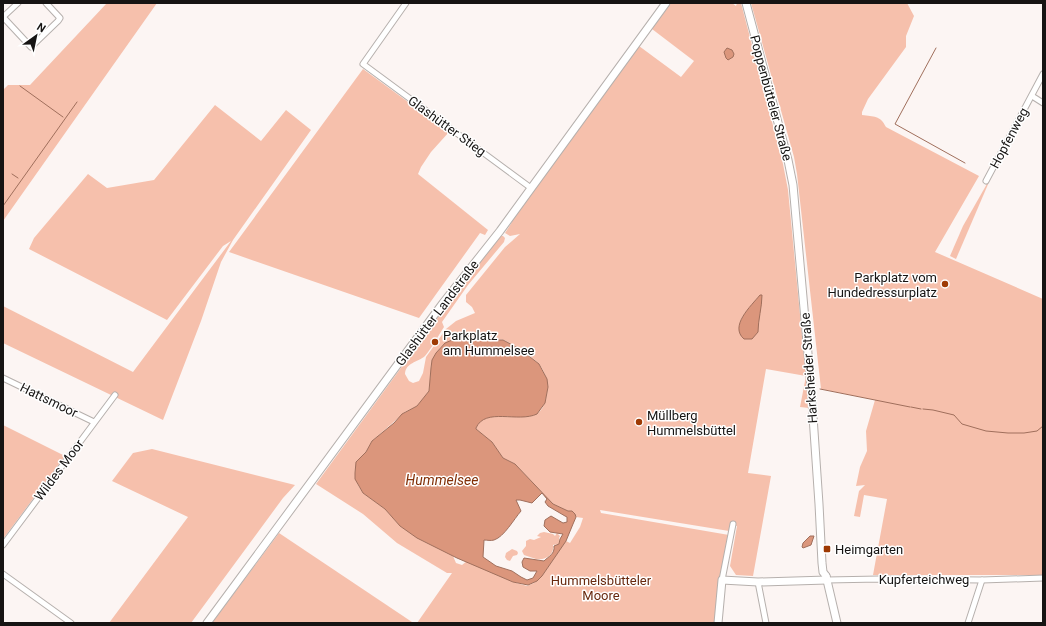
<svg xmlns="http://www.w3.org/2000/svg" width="1046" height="626" font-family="Roboto,sans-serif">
	<rect width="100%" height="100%" fill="#fcf5f3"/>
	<!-- green -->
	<g fill="#f6c0ac" fill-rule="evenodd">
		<polygon points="107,3 157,3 3,221 3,90 8,85 30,85"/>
		<path d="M671,3H732L736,6L737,3H741L783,164L788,190L809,408L800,407L806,376L766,369L748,473L771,476L753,576L736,575L730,566L737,526L730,525L729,531L600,510L601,513L729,535L716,623H417L452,573H447L397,543L363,514L316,484L458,290L500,236H503L505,238L504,242L468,285L442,322L444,327C438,336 432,348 425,356C417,363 406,362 405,374L409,381L413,383L419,381L423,373L426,357L446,329L456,321L475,313L472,307L466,302V295L505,247L520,234L510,236L505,233L512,222L511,221L639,46L681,77L694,61L652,29ZM749,308L758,322V332L741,319ZM477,336C482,338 486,339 492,340C496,340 500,339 504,340C516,346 529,354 539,364C545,372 549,383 547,393C546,399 544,408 539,412C525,426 480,404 476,429L492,442L503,458L515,464L553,504L568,511H572L576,517L583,518L580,527L570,543L566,541L542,576L534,583L527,586L513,582L467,561L462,565L456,563L453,556L441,549L423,541L400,526L385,509L363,493L358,485L355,473L358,460L366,452L372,441L405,412L417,406L429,391L432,360L440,348L445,343L458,337Z"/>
		<path d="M751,3H907L914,16L906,36V47L868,99L862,112V115C874,117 880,115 886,127L979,176L935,252L1043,299V575H873L887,499L864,495L860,517L854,516L859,491L865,485L856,486L860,467L867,451L866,431L875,400L821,389L797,174L794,157Z"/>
		<polygon points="363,69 449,132 431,152 421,167 418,174 488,230 485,235 480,233 419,318 229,252"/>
		<polygon points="215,105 261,141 286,110 311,130 233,240 221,262 201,321 163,420 3,343 3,306 133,372 231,241 223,246 167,320 29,249 34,238 88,174 107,188 154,180"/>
		<polygon points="992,175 956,259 950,256 963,226"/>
		<polygon points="3,425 65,456 3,539"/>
		<polygon points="152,449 295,485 283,498 191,623 109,623 188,517 112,481 133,453"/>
		<path d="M544,532L553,534L555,536L557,533L560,536L559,538V544L553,545C555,554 545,561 536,559C532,558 528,556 524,555L522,551L526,546V541L530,539L534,540L541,537L537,536L540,533Z"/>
		<polygon points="279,533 412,622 212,623"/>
		<polygon points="512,549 517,551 518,553 517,555 513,556 510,561 507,560 505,557 506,553"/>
	</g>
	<!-- water -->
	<g fill="#db967c" stroke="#a06f5c" fill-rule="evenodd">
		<polygon points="727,48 732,50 734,54 733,57 728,60 726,58 724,52"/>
		<path d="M760,295H762C762,307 758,320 758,332L752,339H744C729,326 751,306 760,295Z"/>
		<path d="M464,335H473L490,340H503L520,349L539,364L547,379L548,387L545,403L537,414C518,423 485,407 476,428V429L492,442L503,458L515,464L553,504L568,511H572L575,514L576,517L573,524L566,541L542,576L537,581L528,585L513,582L457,558L417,538L400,526L385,509L363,493L355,479V473L356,462L366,452L372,441L394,423L402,414L417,406L429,391L431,368L432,360L436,353L445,343ZM542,493L547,499L545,502L548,506L565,516L567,517V522L563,523L551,516L545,520L544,526L550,532L563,534L560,539L559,544L554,546C555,554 549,556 544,561L524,558L522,562L523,567L530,571H537L533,578L527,580L521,577L512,571L496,566L483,557L484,540C487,540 491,541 494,540C504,537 514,519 521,511L516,500H520L532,503Z"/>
		<polygon points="810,536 814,536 811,545 803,548 802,547 803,543"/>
	</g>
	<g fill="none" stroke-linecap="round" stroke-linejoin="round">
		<!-- stream -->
		<g stroke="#a06f5c" stroke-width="1">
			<polyline points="936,48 895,124 965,163"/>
			<polyline points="20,86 63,117"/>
			<polyline points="12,174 18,178"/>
			<polyline points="3,206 77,102"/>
			<polyline points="820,389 910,407"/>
			<polyline points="911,407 921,409"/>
			<polyline points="923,409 933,410 954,415 962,424 986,431 1008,433 1024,433 1037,431 1043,426"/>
		</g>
		<defs>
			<g id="street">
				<polyline points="406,3 363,64 531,188"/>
				<polyline points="3,17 31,47 58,21 60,18 46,3"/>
				<polyline points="3,17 18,3"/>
				<polyline points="1032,96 1043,103"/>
				<polyline points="986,181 1043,74"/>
				<polyline points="3,378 94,422"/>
				<polyline points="3,545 115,395"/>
				<polyline points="3,574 71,623"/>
				<polyline points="722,580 733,524"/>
				<polyline points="827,580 879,579 982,580 1043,578"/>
				<polyline points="758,582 766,623"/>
				<polyline points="968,623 982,580"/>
			</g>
			<g id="secondary">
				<polyline points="746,3 788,160 793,185 811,387 819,504 822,563 823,572 826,576"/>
				<polyline points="826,576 837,623"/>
				<polyline points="207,623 443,303 500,231 666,3"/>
				<polyline points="718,623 722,580 758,582 827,580"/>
			</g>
		</defs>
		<!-- street casing -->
		<use href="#street" stroke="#b6b0ad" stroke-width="7"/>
		<!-- secondary casing -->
		<use href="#secondary" stroke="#b6b0ad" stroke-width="9"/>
		<!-- street -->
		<use href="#street" stroke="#fff" stroke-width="5"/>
		<!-- secondary -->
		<use href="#secondary" stroke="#fff" stroke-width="7"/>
	</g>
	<!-- markers -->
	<g fill="#9e3a04" stroke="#fff" stroke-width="1.5">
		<circle cx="945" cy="284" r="4"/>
		<circle cx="435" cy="342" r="4"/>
		<circle cx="639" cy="422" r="4"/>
		<rect x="823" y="545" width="8" height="8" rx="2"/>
	</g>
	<g text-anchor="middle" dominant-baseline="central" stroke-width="3" stroke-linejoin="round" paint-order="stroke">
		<!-- street labels -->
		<g font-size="13" fill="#161413" stroke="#fff">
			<text transform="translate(771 98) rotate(75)">Poppenbütteler Straße</text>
			<text transform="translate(447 126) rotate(36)">Glashütter Stieg</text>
			<text transform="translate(1009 138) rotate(-62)">Hopfenweg</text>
			<text transform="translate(437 313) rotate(-53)">Glashütter Landstraße</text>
			<text transform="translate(809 368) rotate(-94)">Harksheider Straße</text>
			<text transform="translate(49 400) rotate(26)">Hattsmoor</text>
			<text transform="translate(59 470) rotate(-53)">Wildes Moor</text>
			<text x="924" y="579">Kupferteichweg</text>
		</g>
		<!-- poi labels -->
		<g font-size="13" fill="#161413" stroke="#fff" text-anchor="start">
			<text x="937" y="277" text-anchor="end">Parkplatz vom<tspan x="937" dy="15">Hundedressurplatz</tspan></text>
			<text x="443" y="335">Parkplatz<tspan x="443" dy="15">am Hummelsee</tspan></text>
			<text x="647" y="415">Müllberg<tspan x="647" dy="15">Hummelsbüttel</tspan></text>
			<text x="835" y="549">Heimgarten</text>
		</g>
		<!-- park labels -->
		<g font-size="13" fill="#68290e" stroke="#fff">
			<text x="601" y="580">Hummelsbütteler<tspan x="601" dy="15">Moore</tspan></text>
		</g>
		<!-- water labels -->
		<g font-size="14" font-style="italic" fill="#812f07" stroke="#fff">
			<text x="442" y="480">Hummelsee</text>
		</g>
	</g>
	<!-- border -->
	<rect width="1046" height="626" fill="none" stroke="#161413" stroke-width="8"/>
	<!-- north arrow -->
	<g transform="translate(36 36) rotate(33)" stroke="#ffffff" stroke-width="3" paint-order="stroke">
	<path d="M0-3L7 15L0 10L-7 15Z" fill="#161413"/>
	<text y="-6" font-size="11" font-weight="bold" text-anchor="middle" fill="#161413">N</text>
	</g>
</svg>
